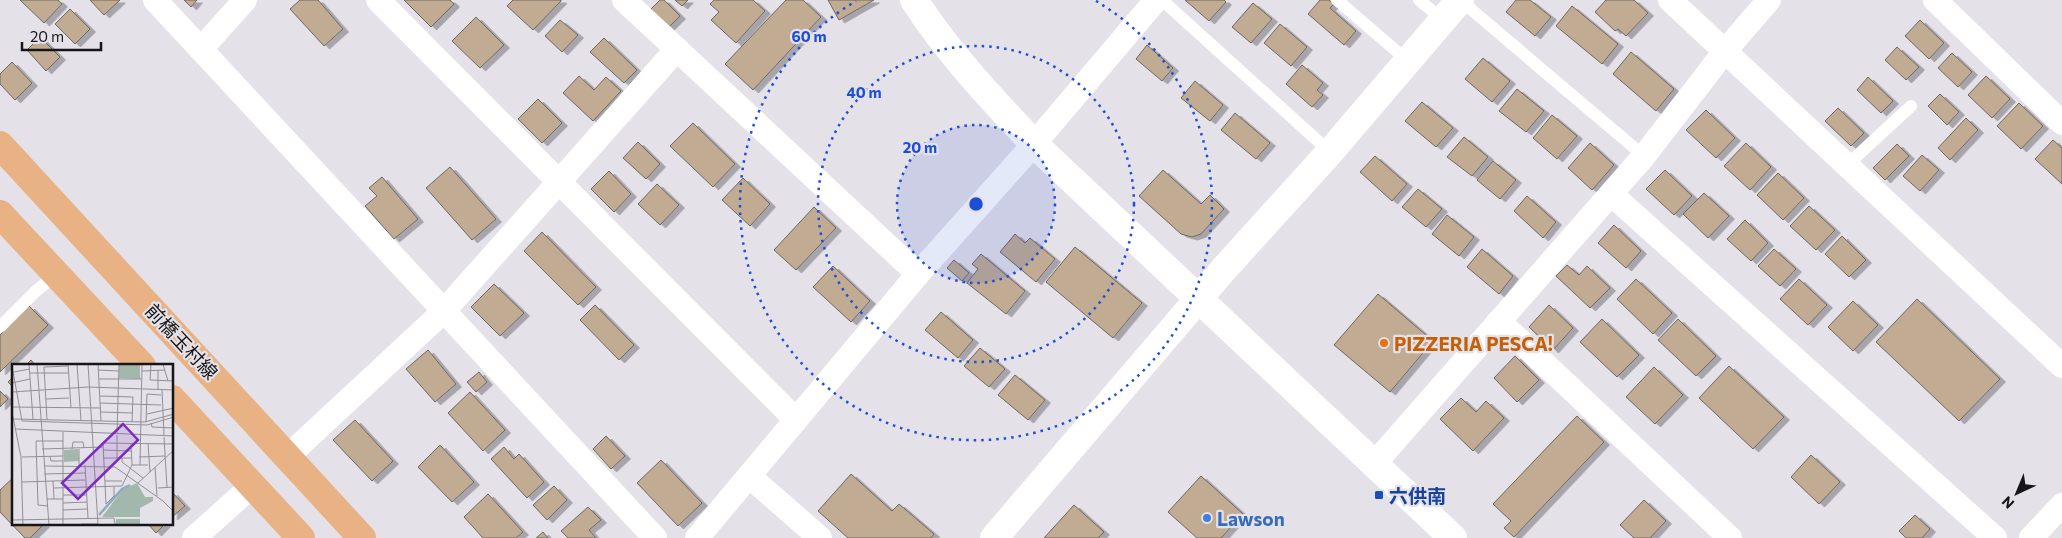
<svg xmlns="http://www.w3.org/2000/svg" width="2062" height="538" font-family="Commissioner,'Noto Sans JP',sans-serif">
	<defs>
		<filter id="shadow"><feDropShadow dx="5.5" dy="3" stdDeviation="0" flood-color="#0004"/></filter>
	</defs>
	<rect width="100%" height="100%" fill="#e4e1e9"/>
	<!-- building -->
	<g fill="#c1ac93" stroke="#6c6762" filter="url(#shadow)">
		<polygon points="20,0 58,0 62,4 44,23"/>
		<polygon points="90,0 120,0 104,15"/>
		<polygon points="184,0 197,0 191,7"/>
		<polygon points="300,0 318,0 343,29 324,46 290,9"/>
		<polygon points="404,0 450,0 454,4 431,27"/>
		<polygon points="513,0 561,0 561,1 533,30 507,6"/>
		<polygon points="660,0 664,0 680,16 669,27 651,9"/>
		<polygon points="675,0 688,0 682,6"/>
		<polygon points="714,0 753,0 765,11 736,43 711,20 719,12 710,4"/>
		<polygon points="786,0 803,0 821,17 753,90 725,64"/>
		<polygon points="828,0 874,0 839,20"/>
		<polygon points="1185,0 1224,0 1226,2 1209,21"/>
		<polygon points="1320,0 1329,0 1334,4 1330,8 1356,31 1344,45 1308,14"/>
		<polygon points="1516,0 1530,0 1551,17 1535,36 1506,12"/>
		<polygon points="1606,0 1634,0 1648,13 1626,36 1618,29 1615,31 1595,12"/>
		<polygon points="1253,3 1272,19 1251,43 1232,27"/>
		<polygon points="1572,6 1618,44 1602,64 1556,26"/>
		<polygon points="70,9 90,29 75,44 55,24"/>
		<polygon points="476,17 504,45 480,68 452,41"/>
		<polygon points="560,20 578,35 562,52 545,36"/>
		<polygon points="1920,20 1944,43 1929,59 1905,36"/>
		<polygon points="1280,24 1307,47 1291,66 1264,43"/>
		<polygon points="40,37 60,57 46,71 27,50"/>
		<polygon points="604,38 637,70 624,83 590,52"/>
		<polygon points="1147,45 1173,68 1162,81 1136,59"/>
		<polygon points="1897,47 1919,67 1906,80 1885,60"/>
		<polygon points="1631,52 1674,89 1656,111 1613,74"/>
		<polygon points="1952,53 1972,72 1958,87 1938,68"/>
		<polygon points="1483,58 1510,81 1492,102 1465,79"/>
		<polygon points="12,62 32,83 15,100 0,84 0,74"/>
		<polygon points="1302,65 1323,83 1317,90 1323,95 1312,107 1286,84"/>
		<polygon points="579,76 594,90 606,77 621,91 593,121 563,93"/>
		<polygon points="1986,76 2010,99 1992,118 1968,95"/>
		<polygon points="1868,77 1893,101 1881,113 1857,90"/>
		<polygon points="1195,81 1223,105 1210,121 1181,98"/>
		<polygon points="1517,89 1544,111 1526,132 1499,111"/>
		<polygon points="1940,94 1959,112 1947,125 1928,106"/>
		<polygon points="538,99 562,123 542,143 518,119"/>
		<polygon points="1422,102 1453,128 1436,147 1405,121"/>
		<polygon points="2019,103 2043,126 2021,149 1997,126"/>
		<polygon points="1838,108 1864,133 1851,146 1825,121"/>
		<polygon points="1706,110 1735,138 1716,158 1686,130"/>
		<polygon points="1235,113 1270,143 1256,159 1221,130"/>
		<polygon points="1552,115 1577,136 1557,159 1533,138"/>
		<polygon points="1966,118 1978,130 1950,160 1938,148"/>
		<polygon points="693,123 735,164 713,187 670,146"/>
		<polygon points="1464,137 1488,157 1472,176 1447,157"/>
		<polygon points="2053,140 2062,148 2062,184 2035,159"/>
		<polygon points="638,142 660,164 646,179 623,158"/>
		<polygon points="1590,143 1614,165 1592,190 1568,168"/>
		<polygon points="1746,143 1771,167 1750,190 1724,166"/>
		<polygon points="1897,144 1909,156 1885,180 1873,168"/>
		<polygon points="1922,155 1939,170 1920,191 1903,176"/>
		<polygon points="1375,156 1407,184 1392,201 1360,172"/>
		<polygon points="1493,161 1516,180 1500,199 1477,180"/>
		<polygon points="450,167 496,219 472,240 426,188"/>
		<polygon points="1163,170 1201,204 1210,195 1224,209 1201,234 1192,237 1181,234 1139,196"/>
		<polygon points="1665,170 1692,196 1674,215 1646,189"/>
		<polygon points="609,171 631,194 614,212 591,189"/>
		<polygon points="1778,173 1804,198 1783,220 1757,195"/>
		<polygon points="382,177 418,219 394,239 365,206 377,196 369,188"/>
		<polygon points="743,178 770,204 750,226 722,200"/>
		<polygon points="657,184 679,205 660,225 638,204"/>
		<polygon points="1418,189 1442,209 1426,227 1402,207"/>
		<polygon points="1704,193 1729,216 1708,238 1683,214"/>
		<polygon points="1527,196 1556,222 1543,238 1514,211"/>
		<polygon points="1809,206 1835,230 1816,250 1790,226"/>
		<polygon points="814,207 836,228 796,270 774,250"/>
		<polygon points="1447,215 1474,237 1459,256 1432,234"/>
		<polygon points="1745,220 1768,243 1751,261 1727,239"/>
		<polygon points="1614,225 1641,251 1626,268 1598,243"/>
		<polygon points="542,232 596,287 578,305 524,251"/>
		<polygon points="1015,234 1025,243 1030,238 1055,259 1036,282 1000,252"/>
		<polygon points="1842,236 1866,260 1849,277 1825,254"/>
		<polygon points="1075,247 1142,303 1113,338 1046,282"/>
		<polygon points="1482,249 1513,276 1499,294 1467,267"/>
		<polygon points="1774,249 1796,269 1780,286 1758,266"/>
		<polygon points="981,254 1025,291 1006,314 967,283 978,269 972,264"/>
		<polygon points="954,260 969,273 962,281 947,268"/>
		<polygon points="1567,265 1579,275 1587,266 1610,288 1590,308 1556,276"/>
		<polygon points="833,266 870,301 851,322 813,287"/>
		<polygon points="1636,279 1672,313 1653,334 1617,299"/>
		<polygon points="1799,279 1827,305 1808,325 1780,299"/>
		<polygon points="494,284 524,313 500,336 471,307"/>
		<polygon points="1378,294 1433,341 1390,392 1334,345"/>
		<polygon points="1917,299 2000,379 1959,421 1876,342"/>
		<polygon points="1853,301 1878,325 1853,351 1828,327"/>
		<polygon points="595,305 634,345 619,360 580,320"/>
		<polygon points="1549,305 1573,328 1553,350 1529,327"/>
		<polygon points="29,306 48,325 0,372 0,335"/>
		<polygon points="941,312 973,340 958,358 925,330"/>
		<polygon points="1602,319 1639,355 1617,377 1580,342"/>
		<polygon points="1678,319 1716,356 1696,376 1658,340"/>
		<polygon points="980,348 1005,369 989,387 964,366"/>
		<polygon points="428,350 456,384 435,402 406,369"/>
		<polygon points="1515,356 1539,380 1517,402 1494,378"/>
		<polygon points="31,360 36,366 25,366"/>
		<polygon points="1729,366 1784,417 1753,449 1699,398"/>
		<polygon points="1654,367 1683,395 1655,424 1626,397"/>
		<polygon points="479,372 487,382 476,392 467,382"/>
		<polygon points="1015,375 1045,400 1028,420 998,395"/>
		<polygon points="14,376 14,388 8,382"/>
		<polygon points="0,391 8,399 0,407"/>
		<polygon points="470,392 505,430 483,451 448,413"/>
		<polygon points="1461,398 1476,412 1486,401 1504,418 1473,451 1440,419"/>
		<polygon points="1577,416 1604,442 1514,537 1504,528 1511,521 1493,504"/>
		<polygon points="355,420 393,461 372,481 333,440"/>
		<polygon points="606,436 625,456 611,469 593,449"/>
		<polygon points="440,445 474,482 452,502 418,467"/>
		<polygon points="504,447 514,459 519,454 544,482 527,498 491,459"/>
		<polygon points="1811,455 1840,482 1819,504 1791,477"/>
		<polygon points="661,460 702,503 678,526 637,483"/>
		<polygon points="851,474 892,511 899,504 934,534 931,538 848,538 818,511"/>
		<polygon points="1201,476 1243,514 1221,538 1197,538 1168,512"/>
		<polygon points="14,477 14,524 44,524 30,538 25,538 0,512 0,490"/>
		<polygon points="554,486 567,500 547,520 533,505"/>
		<polygon points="172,492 185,506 172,517"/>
		<polygon points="488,494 523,532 516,538 483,538 464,517"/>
		<polygon points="1644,500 1666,521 1650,538 1634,538 1620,525"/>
		<polygon points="1074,505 1104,532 1098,538 1044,538"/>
		<polygon points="588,507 601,520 589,530 596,538 568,538 561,531"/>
		<polygon points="1915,515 1930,529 1922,538 1906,538 1899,531"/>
		<polygon points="148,524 165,524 156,533"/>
		<polygon points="543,532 548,538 536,538"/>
	</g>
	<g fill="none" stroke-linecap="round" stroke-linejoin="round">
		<!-- lane -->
		<g stroke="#fff" stroke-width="12">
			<polyline points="1162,0 1330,152"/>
			<polyline points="1337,0 1408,61"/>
			<polyline points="1419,0 1443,20"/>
			<polyline points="1460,0 1644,156"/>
			<polyline points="1846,166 1911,106"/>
			<polyline points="0,327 36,291 57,274"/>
		</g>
		<!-- street -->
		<g stroke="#fff" stroke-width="24">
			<polyline points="155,0 655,538"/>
			<polyline points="378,0 796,420"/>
			<polyline points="624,0 918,274"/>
			<polyline points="1670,0 2062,366"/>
			<polyline points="1935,0 2062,123"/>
			<polyline points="201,49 245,0"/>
			<polyline points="1611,194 1995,538"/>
			<polyline points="1499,321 1730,538"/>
			<polyline points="288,456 443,312 677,49"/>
			<polyline points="1375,463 1644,156 1725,51 1769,0"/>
			<polyline points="749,476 820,538"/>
			<polyline points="194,538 252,486"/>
			<polyline points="697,538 918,274 1034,144 1156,0"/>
			<polyline points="2031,538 2062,505"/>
		</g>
		<!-- secondary -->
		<g stroke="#fff" stroke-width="28">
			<path d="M914,0C948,53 991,98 1034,144L1453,538"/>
			<polyline points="994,538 1223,270 1330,152 1460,0"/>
		</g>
		<!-- primary -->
		<g stroke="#e8b285" stroke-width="28">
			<polyline points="0,145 362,538"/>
			<polyline points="0,214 142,366"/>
			<polyline points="172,399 301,538"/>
		</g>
	</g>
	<!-- distance rings -->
	<circle cx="976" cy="204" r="79" fill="#1d4ed8" fill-opacity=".12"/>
	<g fill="none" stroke="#1d4ed8" stroke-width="2.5" stroke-dasharray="2.5 5">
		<circle cx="976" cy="204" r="79"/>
		<circle cx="976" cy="204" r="158"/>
		<path d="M1096 1A236 236 0 1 1 856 1"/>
	</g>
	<!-- markers -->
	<circle fill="#e8710a" stroke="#e4e1e9" stroke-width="2" cx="1384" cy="343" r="5"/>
	<rect fill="#1a4fb4" stroke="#e4e1e9" stroke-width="2" x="1374" y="490" width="10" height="10" rx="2.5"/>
	<circle fill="#3f7fe0" stroke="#e4e1e9" stroke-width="2" cx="1207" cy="518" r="5"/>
	<g text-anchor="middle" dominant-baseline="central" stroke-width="4.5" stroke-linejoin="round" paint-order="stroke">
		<!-- street labels -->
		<g font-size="19" fill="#161618" stroke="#e4e1e9">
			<text transform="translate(182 341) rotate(47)">前橋玉村線</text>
		</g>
		<!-- food labels -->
		<g font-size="19" font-weight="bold" fill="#c56008" stroke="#e4e1e9" text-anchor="start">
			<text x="1394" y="343">PIZZERIA PESCA!</text>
		</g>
		<!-- transit labels -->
		<g font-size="19" font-weight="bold" fill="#164399" stroke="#e4e1e9" text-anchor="start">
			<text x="1389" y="495">六供南</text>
		</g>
		<!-- shop labels -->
		<g font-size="19" font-weight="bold" fill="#366cbe" stroke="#e4e1e9" text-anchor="start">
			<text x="1217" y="518">Lawson</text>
		</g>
	</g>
	<!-- overview -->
	<g transform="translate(12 364)">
		<rect width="161" height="161" fill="#e4e1e9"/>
		<path d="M107,0H128V15L107,14ZM66,85L67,97L52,98V86ZM125,119L133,133H141V137L128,144V153H90L111,125ZM104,155H128V161H104Z" fill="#a3b8ac"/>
		<path fill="none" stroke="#8dacbd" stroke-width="2.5" d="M87,151L110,125L118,121"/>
		<path fill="none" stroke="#929095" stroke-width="1" d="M17,0L21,55M25,0L37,161M56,0L59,44M65,0L69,57M76,0L86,161M86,0L89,57M139,0L138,16L162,17M151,0L156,17M0,2L10,57L135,61L162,53M86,6L107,7M130,7L153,6M2,8L18,5M18,9H56M87,15H129M0,19L18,15M146,25V6M150,25L152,71M0,28L76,23L162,26M88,32L121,33L120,58M34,35L57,34M88,39L149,41M0,43L89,44M0,48L9,93L11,161M89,48L120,49M135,50L162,44M1,55L133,58L162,50M35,56L32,3L56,2M134,58L135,30L149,31M139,59L140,63L162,64M3,65L162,72M51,68V161M105,69L107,0M105,71V94M152,73L155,124M136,80L138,108M30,85L91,83M60,85L61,78H71L72,84M67,85V101M91,86L119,87M10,93L51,92M38,93L39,97H51M127,93L153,92M91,94H120M110,94V98L131,114M73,101L76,154M120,101H136M128,101L130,0M32,102L103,103L151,137L162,148M143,103L145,132M32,110L73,109M41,117L42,135M93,117H110M10,118L73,116M126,119L162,86M102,123V132L94,140L91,79L162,80M42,124L110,122L120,101L119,80M146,124L162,123M51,131H75M35,135H51M51,139L75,138M36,142L26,141L24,77H51M51,146L75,145M0,156L102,154L103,161M69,160H86"/>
		<path fill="#7b2cbf" fill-opacity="0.15" stroke="#7b2cbf" stroke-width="2.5" d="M111,60L126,76L66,135L50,119Z"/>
		<rect width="161" height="161" fill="none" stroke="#161618" stroke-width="2.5"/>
	</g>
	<circle cx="976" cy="204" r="8" fill="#1d4ed8" stroke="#e4e1e9" stroke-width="2.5"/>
	<g font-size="15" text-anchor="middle" font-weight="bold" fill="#1d4ed8" stroke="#e4e1e9" stroke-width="4.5" stroke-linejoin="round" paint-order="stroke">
		<text x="809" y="42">60 m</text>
		<text x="864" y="98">40 m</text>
		<text x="920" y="153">20 m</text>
	</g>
	<!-- north arrow -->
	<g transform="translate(2017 493) rotate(224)" stroke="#e4e1e9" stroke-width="4" paint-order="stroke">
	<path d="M0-4L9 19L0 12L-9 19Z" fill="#161618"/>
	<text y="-8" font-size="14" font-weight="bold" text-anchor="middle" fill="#161618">N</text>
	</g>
	<!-- scale -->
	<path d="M22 42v8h79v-8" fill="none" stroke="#161618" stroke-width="2.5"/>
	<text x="30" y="42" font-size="15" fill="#161618" stroke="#e4e1e9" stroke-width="4" paint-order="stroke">20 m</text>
</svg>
